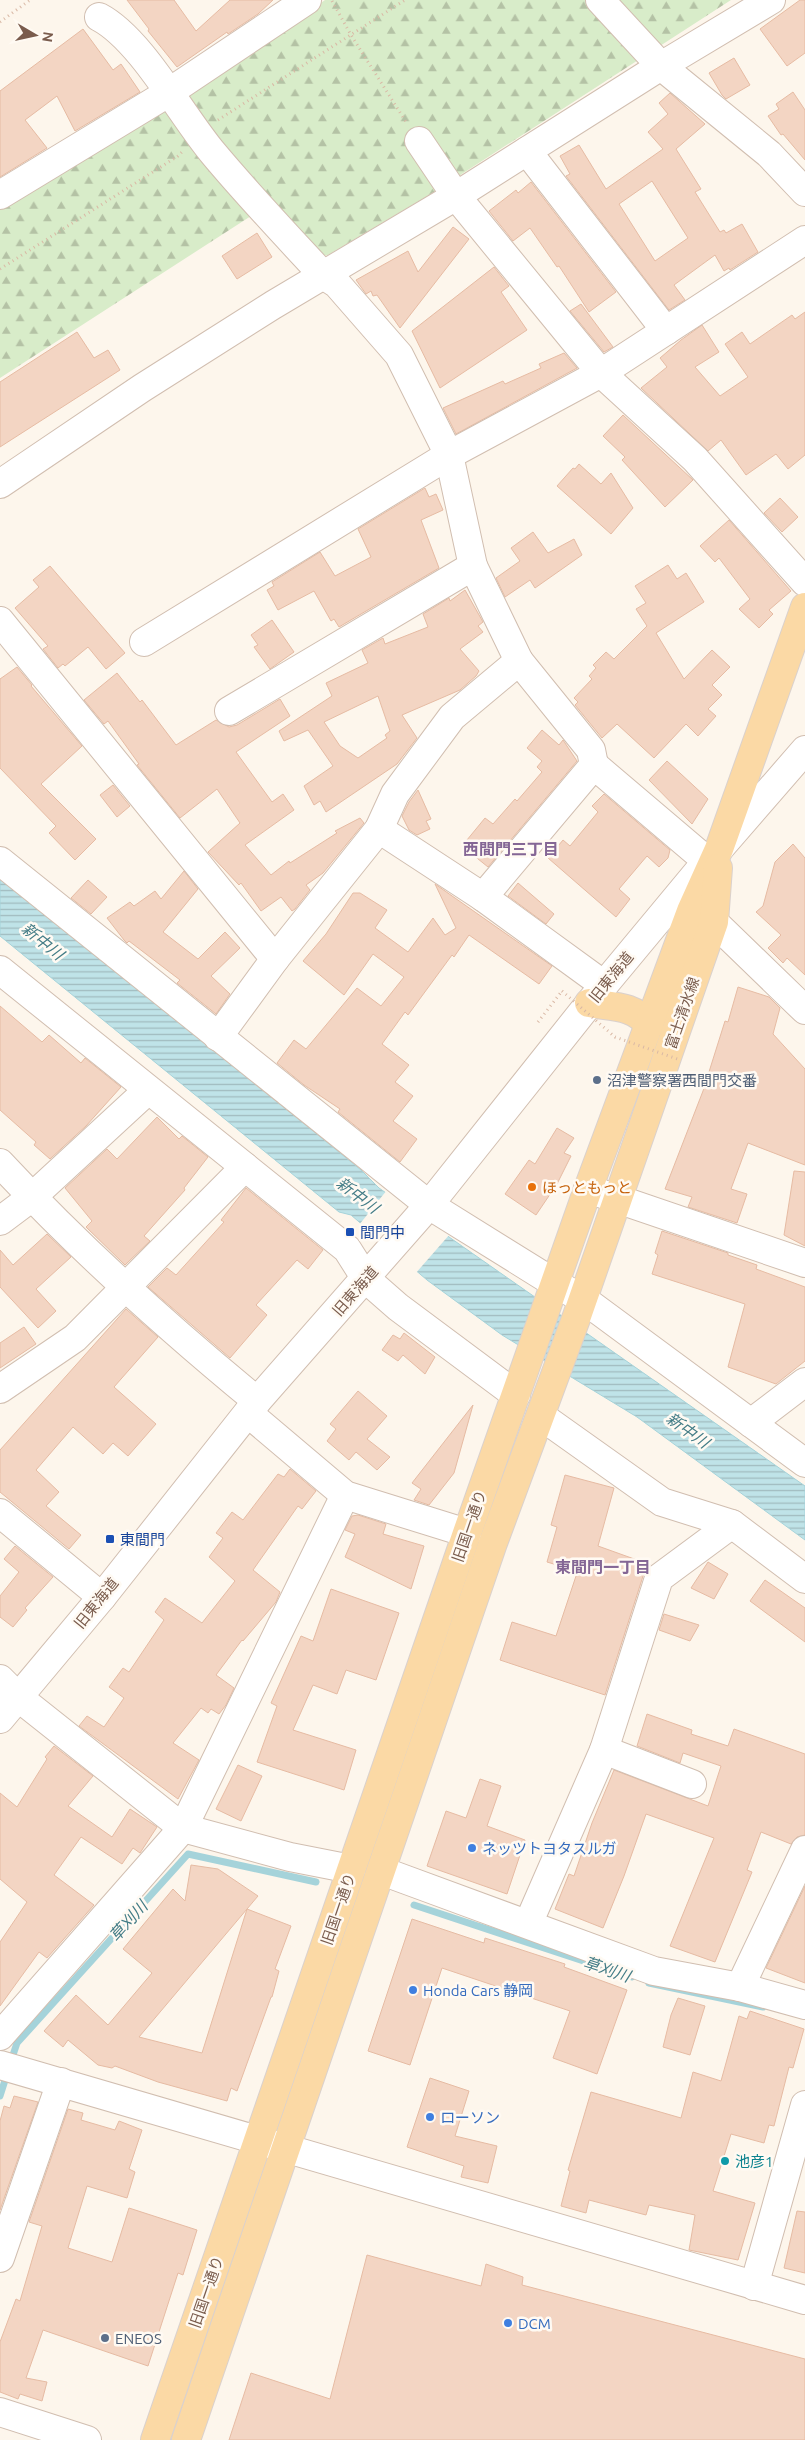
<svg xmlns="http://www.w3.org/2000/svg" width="805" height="2440" font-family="Ubuntu,'Noto Sans JP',sans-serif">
	<defs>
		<pattern id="forest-firs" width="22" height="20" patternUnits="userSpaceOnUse" patternTransform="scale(1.25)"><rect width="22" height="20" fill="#d8ecc9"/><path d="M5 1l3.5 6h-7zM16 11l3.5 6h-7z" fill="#b4c2a5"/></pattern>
		<pattern id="water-rules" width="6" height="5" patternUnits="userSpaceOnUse" patternTransform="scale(1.25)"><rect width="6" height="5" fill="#bfe3e8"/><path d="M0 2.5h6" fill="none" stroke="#a0bbbe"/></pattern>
	</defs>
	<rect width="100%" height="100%" fill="#fdf6ec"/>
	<!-- forest -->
	<polygon fill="url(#forest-firs)" points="325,0 731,0 434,192 328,255 317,257 251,216 0,378 0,206 160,108 171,108"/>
	<!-- water -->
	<polygon fill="url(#water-rules)" stroke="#a5d3da" points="0,876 361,1170 379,1188 805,1486 805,1540 637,1417 502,1335 427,1280 351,1215 339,1212 0,936"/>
	<!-- pier -->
	<polygon fill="#fdf6ec" points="387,1190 450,1234 415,1274 359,1225"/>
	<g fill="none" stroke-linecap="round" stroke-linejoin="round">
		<!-- stream -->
		<g stroke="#a5d3da" stroke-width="7">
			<polyline points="414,1905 632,1977"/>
			<polyline points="649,1983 763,2007"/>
			<polyline points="10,2064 17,2043 188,1854 316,1882"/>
			<polyline points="0,2096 7,2074"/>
		</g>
	</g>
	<!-- building -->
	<g fill="#f3d5c3" stroke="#e6bba3" fill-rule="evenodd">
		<polygon points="127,0 174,0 196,31 230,0 273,0 258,14 228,34 227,32 177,67 148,31 149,29"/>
		<polygon points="800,0 805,0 805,53 787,66 760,29"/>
		<polygon points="83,29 113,70 121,64 140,92 75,131 57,96 25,120 47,148 0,177 0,91"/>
		<polygon points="734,58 750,85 726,99 722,95 709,73"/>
		<polygon points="793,92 805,110 805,160 783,134 781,135 768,116 779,109 776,104"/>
		<path d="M670,93L705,124L676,149L701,189L695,192L720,232L724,230L726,233L742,224L758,252L730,270L729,268L724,271L715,255L674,285L685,300L669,310L566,176L570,174L560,156L579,145L606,189L663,149L648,132L668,114L659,103ZM652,181L688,238L655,261L619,204Z"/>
		<polygon points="531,182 616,292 589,312 559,266 557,267 530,228 513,241 489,211 516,190 518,193"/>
		<polygon points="453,227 469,239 400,328 377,295 373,296 371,291 366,294 356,280 408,251 418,272"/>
		<polygon points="257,233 272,257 237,279 222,256"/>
		<polygon points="494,267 509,286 501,292 527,330 440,388 412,331"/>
		<polygon points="581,304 613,347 604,352 570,311"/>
		<polygon points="805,312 805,455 788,469 776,454 746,475 721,440 708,451 641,388 667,367 660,358 681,340 702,325 719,352 695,367 720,396 748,377 725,344 742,332 750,344 792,315 795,319"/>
		<polygon points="77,332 94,358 108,350 120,370 0,447 0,382"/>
		<polygon points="564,353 577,368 456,434 443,408 503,381 505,384 541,368 539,364"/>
		<polygon points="623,415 693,480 665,507 622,460 625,457 603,436"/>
		<polygon points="579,464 601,484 611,473 633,508 611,534 557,486 573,468 575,469"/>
		<polygon points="425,488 429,497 436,494 443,510 421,520 439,568 339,627 334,619 331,621 314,591 278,610 267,590 274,586 272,582 320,552 335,576 371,557 358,529"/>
		<polygon points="780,498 798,517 782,532 764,513"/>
		<polygon points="729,520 791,591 769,610 773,614 759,628 739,609 750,599 719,558 715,562 700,546"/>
		<polygon points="533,532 548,553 574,539 582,555 535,588 530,580 505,597 496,578 520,561 511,548"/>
		<polygon points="668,565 677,579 686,573 704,602 656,633 684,679 712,650 730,667 712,685 722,695 708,709 716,716 698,736 686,724 654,758 617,724 602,738 575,705 578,702 574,698 592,679 589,676 596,668 593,665 606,652 614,659 647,626 636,609 646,603 635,586"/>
		<polygon points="50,566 125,653 106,669 88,647 65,666 63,664 58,668 43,649 48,646 15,608 39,587 33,580"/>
		<path d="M465,590L483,622L478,626L483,632L460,649L479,671L476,676L460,690L402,715L417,738L397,764L326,812L320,801L314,805L304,786L333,766L308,730L284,741L279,731L332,696L326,683L368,663L362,650L383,638L385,644L428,627L423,614L449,598L450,601ZM378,696L390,731L385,735L387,738L358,758L340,746L324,722Z"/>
		<polygon points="272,620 294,652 270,669 254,647 258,645 251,635"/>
		<polygon points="17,667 32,685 31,686 82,746 41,784 96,839 75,860 49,833 56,826 0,768 0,679"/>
		<polygon points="117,673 140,702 142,700 176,745 216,720 229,727 237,725 280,699 290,716 236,752 272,802 283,794 294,810 245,845 271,875 289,861 290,863 337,833 335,831 360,818 364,823 323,873 306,885 310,890 295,909 292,911 281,897 261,911 241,883 239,885 208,852 240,823 217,789 180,818 137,765 139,764 108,721 104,724 84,700"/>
		<polygon points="542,730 559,745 563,740 577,761 488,867 462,846 485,818 493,824 515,799 517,801 542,772 537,767 542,761 527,748"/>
		<polygon points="667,761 708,799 692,824 649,780"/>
		<polygon points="113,785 130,806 117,817 100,795"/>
		<polygon points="418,790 431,819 426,821 430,829 417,835 409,830 402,816 409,802"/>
		<polygon points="604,794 670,850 668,858 659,867 647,856 619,889 630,899 616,917 548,858 563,840 570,846 598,812 592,806"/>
		<polygon points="793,844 805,858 805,975 787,958 783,963 768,948 781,935 756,912 763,906 775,862"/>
		<polygon points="184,871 198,889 163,932 198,959 225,932 240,948 211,976 230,994 216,1014 177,983 180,980 129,941 127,943 124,940 107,918 130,902 134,906 155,891 161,899"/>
		<polygon points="88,880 107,897 91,914 71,898"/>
		<polygon points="518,883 554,914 546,924 508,896"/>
		<polygon points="435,884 552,966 539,984 469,935 454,957 452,955 408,1015 405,1012 382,1044 409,1065 395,1082 413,1096 393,1121 417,1139 400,1162 338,1112 340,1109 304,1085 277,1063 294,1040 306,1049 357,988 381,1006 404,977 373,954 344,995 303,961 326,934 353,893 360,893 387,910 375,928 408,952 433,918 445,935 456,928"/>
		<polygon points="738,987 769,997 780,1008 773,1034 805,1069 805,1165 748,1143 731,1189 747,1194 737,1223 688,1207 692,1197 665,1189 703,1091 725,1021 728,1022"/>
		<polygon points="0,1006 42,1042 49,1035 81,1063 85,1058 121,1087 86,1126 50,1159 34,1145 36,1142 0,1110"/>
		<polygon points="157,1117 179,1139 182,1136 208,1157 184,1188 185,1190 144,1236 150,1241 125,1265 86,1227 92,1221 65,1188 107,1149 117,1159"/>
		<polygon points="557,1128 574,1138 564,1153 571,1156 557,1184 536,1215 505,1194 529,1160 535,1164"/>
		<polygon points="794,1171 805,1172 805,1246 784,1235"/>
		<polygon points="246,1188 323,1250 308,1269 297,1260 256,1305 267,1315 230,1358 148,1287 167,1268 176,1275 224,1222 221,1220"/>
		<polygon points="662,1231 728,1253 728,1255 757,1265 756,1269 805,1287 805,1361 776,1384 728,1367 745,1304 652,1274 658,1255 655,1253"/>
		<polygon points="47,1234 71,1257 36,1289 56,1311 38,1328 0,1287 0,1250 13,1265"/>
		<polygon points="126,1309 158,1337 114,1387 156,1424 128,1456 113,1443 103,1454 73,1427 36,1470 59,1492 46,1506 81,1535 69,1549 0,1492 0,1450"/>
		<polygon points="24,1327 36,1344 0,1368 0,1343"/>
		<polygon points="404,1333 435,1357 425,1374 403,1355 398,1361 382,1350 393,1335 400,1339"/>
		<polygon points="358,1391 387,1416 367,1439 390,1457 377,1470 356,1452 349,1460 327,1441 336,1429 330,1424"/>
		<polygon points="473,1405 454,1473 429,1505 414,1500 421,1489 412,1483"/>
		<polygon points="290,1469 316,1491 302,1509 298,1506 253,1570 280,1592 276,1602 243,1641 242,1640 216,1675 234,1688 226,1705 219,1714 211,1709 208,1713 201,1708 173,1743 199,1760 178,1799 79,1726 87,1716 104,1727 124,1698 109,1687 123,1668 129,1672 164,1620 155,1612 165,1598 202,1623 235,1581 209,1557 223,1538 216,1533 232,1512 243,1520 278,1474 284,1477"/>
		<polygon points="565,1475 614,1488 598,1546 651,1565 644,1573 605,1695 500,1660 512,1622 556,1636 576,1576 573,1575 574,1570 547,1562 557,1527 551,1525"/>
		<polygon points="358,1515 386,1524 383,1534 424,1546 411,1589 345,1557 355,1534 345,1530 352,1516"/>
		<polygon points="15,1546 53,1577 25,1608 27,1610 13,1627 0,1617 0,1596 19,1572 4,1559"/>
		<polygon points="708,1562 728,1574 714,1599 691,1588"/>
		<polygon points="765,1580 805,1608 805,1642 750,1601"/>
		<polygon points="331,1589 399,1613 376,1680 346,1670 337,1694 313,1685 293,1730 356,1750 344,1790 257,1762 277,1706 271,1703 301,1636 313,1641"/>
		<polygon points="664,1614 699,1625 690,1641 659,1630"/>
		<polygon points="647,1714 692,1730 691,1734 728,1746 734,1729 805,1754 805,1835 797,1837 791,1844 761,1832 747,1870 752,1872 715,1962 670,1946 714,1838 646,1814 624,1876 603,1928 555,1909 569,1874 574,1876 592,1823 614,1770 708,1806 721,1766 683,1753 680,1763 637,1746"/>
		<polygon points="54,1746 93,1776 68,1806 112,1837 130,1809 157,1827 140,1853 133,1848 122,1864 81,1837 54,1875 94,1905 47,1958 39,1952 0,2006 0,1942 27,1902 0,1879 0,1793 17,1807 47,1759 45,1757"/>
		<polygon points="238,1765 262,1776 241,1821 216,1809"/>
		<polygon points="480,1779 501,1786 487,1826 525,1840 507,1894 427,1866 446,1811 466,1818"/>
		<polygon points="191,1865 218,1869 258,1896 139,2037 202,2053 247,1909 291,1926 275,1969 279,1971 272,1997 271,1997 237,2091 231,2088 227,2101 158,2082 115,2066 112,2068 98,2065 68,2040 63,2047 44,2031 76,1995 108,2025 152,1973 123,1949 173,1889 185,1901"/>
		<polygon points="805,1886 805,1983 766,1968"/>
		<polygon points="412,1919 484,1943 485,1938 565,1964 564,1967 627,1990 597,2074 553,2058 570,2011 442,1968 410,2065 368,2051"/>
		<polygon points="678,1998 705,2006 690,2055 663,2047 671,2015"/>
		<polygon points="750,2011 804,2029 793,2068 789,2067 774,2126 769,2125 764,2143 731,2134 713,2191 755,2203 738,2260 689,2250 695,2215 649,2205 646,2215 589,2200 586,2213 561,2206 570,2171 568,2170 591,2092 681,2118 693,2072 721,2081 739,2016 747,2019"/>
		<polygon points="430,2078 469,2091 455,2136 497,2146 488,2183 461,2177 464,2166 407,2147"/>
		<polygon points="14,2096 38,2102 0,2210 0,2121 4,2106 10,2108"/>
		<polygon points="68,2109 83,2113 81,2120 115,2130 119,2121 142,2130 129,2169 135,2172 127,2198 87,2186 68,2248 112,2262 129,2208 197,2230 183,2275 178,2273 148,2366 43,2330 26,2378 47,2382 42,2401 20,2394 18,2399 0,2392 0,2342 16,2299 20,2301 42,2226 29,2222"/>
		<polygon points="797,2211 805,2212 805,2273 784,2268"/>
		<polygon points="367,2255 481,2286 486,2264 523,2277 522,2285 805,2359 805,2440 229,2440 251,2373 330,2399"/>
	</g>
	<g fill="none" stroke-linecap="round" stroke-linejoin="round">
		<defs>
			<g id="minor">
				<polyline points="600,0 661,66 769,154 805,192"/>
				<path d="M99,17C141,39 181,115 213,153C248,195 286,235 323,275L337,284L399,355L449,455L473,566L229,711"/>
				<polyline points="419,141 456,196 601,373 695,459 805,582"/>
				<polyline points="527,151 666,331"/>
				<polyline points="0,195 168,93 307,0"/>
				<polyline points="0,484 142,388 273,305 456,196 661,66 771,0"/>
				<polyline points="0,621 275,959"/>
				<polyline points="144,642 449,455 601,373 805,240"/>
				<polyline points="519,661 591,750 594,765"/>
				<polyline points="379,829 483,897 604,985"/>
				<polyline points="719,849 805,750"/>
				<polyline points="0,861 429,1205 556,1284 583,1299 805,1463"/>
				<polyline points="714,922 805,1010"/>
				<polyline points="0,970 347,1249 366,1279 398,1307 516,1395"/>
				<polyline points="218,1037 275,959 379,829 395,794 452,717 519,661 473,566"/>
				<path d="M0,1163C79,1248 167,1327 257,1401"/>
				<polyline points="588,1189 805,1263"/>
				<polyline points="0,1221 32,1197 148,1090"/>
				<polyline points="0,1389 75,1338 245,1167"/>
				<polyline points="248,1413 345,1495 467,1533"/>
				<polyline points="541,1416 662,1502 732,1524 805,1579"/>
				<polyline points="751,1423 805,1382"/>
				<polyline points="0,1513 102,1597"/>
				<polyline points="0,1679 18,1697 183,1828 290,1857 351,1869"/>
				<polyline points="0,1719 102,1597 257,1401 429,1205 604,985 707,861 594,765 483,897"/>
				<polyline points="604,1750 692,1784"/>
				<polyline points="382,1871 654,1971 740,1987 805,2005"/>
				<polyline points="528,1924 604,1750 659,1578 732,1524"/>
				<polyline points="740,1987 805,1850"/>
				<polyline points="0,2036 183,1828 345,1495"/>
				<polyline points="0,2065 805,2300"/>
				<polyline points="0,2258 61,2082"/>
				<polyline points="754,2286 805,2105"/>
				<polyline points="0,2412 87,2440"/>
			</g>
			<g id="major">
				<path d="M589,1003C613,1007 634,1005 649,1025"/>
				<polyline points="155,2440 467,1533 588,1189 691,911 719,849 805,607"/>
				<polyline points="186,2440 493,1543 577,1316 714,922 718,868"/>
			</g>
		</defs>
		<!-- minor casing -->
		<use href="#minor" stroke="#d1beb0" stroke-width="30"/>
		<!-- major casing -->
		<use href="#major" stroke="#dad1cd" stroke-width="30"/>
		<!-- path -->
		<g stroke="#d9b8a5" stroke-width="3" stroke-dasharray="1 4" stroke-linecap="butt">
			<polyline points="332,1 351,35 406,122"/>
			<polyline points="0,22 30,0"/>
			<polyline points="218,120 405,0"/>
			<polyline points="0,269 178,156 182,152"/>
			<polyline points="538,1022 562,991"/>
		</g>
		<!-- minor -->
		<use href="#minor" stroke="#fff" stroke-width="28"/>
		<!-- major -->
		<use href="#major" stroke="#fbd9a5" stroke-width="28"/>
		<!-- path-bridge -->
		<polyline stroke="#d9b8a5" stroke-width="3" stroke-dasharray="1 4" stroke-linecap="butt" points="562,991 615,1037 680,1060"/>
	</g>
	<!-- markers -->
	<g fill="#5c6f8a" stroke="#fffaf3" stroke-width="2">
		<circle cx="597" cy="1080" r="5"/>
		<circle cx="105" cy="2338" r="5"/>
	</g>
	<circle fill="#e8710a" stroke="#fffaf3" stroke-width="2" cx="532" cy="1187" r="5"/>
	<g fill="#1a4fb4" stroke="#fffaf3" stroke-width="2">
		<rect x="345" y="1227" width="10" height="10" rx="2.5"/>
		<rect x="105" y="1534" width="10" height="10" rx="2.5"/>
	</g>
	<g fill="#3f7fe0" stroke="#fffaf3" stroke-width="2">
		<circle cx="472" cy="1848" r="5"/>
		<circle cx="413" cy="1990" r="5"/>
		<circle cx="430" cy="2117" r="5"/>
		<circle cx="508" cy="2323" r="5"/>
	</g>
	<circle fill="#0f9aa8" stroke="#fffaf3" stroke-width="2" cx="725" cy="2161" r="5"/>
	<g text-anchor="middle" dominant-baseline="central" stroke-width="5" stroke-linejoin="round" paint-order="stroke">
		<!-- street labels -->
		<g font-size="15" fill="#7a5c4d" stroke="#fffaf3">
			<text transform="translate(611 977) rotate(-51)">旧東海道</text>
			<text transform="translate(682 1013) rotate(-71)">富士清水線</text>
			<text transform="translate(355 1291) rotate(-49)">旧東海道</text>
			<text transform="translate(469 1526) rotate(-71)">旧国一通り</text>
			<text transform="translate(96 1603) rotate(-51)">旧東海道</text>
			<text transform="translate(338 1909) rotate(-71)">旧国一通り</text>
			<text transform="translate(206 2292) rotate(-71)">旧国一通り</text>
		</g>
		<!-- service labels -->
		<g font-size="15" fill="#4e5e75" stroke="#fffaf3" text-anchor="start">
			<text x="607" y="1080">沼津警察署西間門交番</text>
			<text x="115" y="2338">ENEOS</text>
		</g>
		<!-- food labels -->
		<g font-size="15" fill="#c56008" stroke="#fffaf3" text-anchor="start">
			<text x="542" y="1187">ほっともっと</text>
		</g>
		<!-- transit labels -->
		<g font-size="15" fill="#164399" stroke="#fffaf3" text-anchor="start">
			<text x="360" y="1232">間門中</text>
			<text x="120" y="1539">東間門</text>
		</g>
		<!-- shop labels -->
		<g font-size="15" fill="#366cbe" stroke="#fffaf3" text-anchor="start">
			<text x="482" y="1848">ネッツトヨタスルガ</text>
			<text x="423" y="1990">Honda Cars 静岡</text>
			<text x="440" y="2117">ローソン</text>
			<text x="518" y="2323">DCM</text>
		</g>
		<!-- culture labels -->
		<g font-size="15" fill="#0d838f" stroke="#fffaf3" text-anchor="start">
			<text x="735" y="2161">池彦1</text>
		</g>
		<!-- neighbourhood labels -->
		<g font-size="16" font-weight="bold" fill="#846695" stroke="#fffaf3">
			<text x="511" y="849">西間門三丁目</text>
			<text x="603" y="1567">東間門一丁目</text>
		</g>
		<!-- water labels -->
		<g font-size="16" font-style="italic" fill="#437c86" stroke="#fffaf3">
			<text transform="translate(43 941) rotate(39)">新中川</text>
			<text transform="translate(358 1195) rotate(37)">新中川</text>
			<text transform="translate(688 1430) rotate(36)">新中川</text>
			<text transform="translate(128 1921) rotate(-48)">草刈川</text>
			<text transform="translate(607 1969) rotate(18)">草刈川</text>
		</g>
	</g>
	<!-- north arrow -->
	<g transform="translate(35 35) rotate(99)" stroke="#fffaf3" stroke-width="4" paint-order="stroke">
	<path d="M0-4L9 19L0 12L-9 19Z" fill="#7a5c4d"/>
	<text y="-8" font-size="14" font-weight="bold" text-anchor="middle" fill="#7a5c4d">N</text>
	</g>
</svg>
